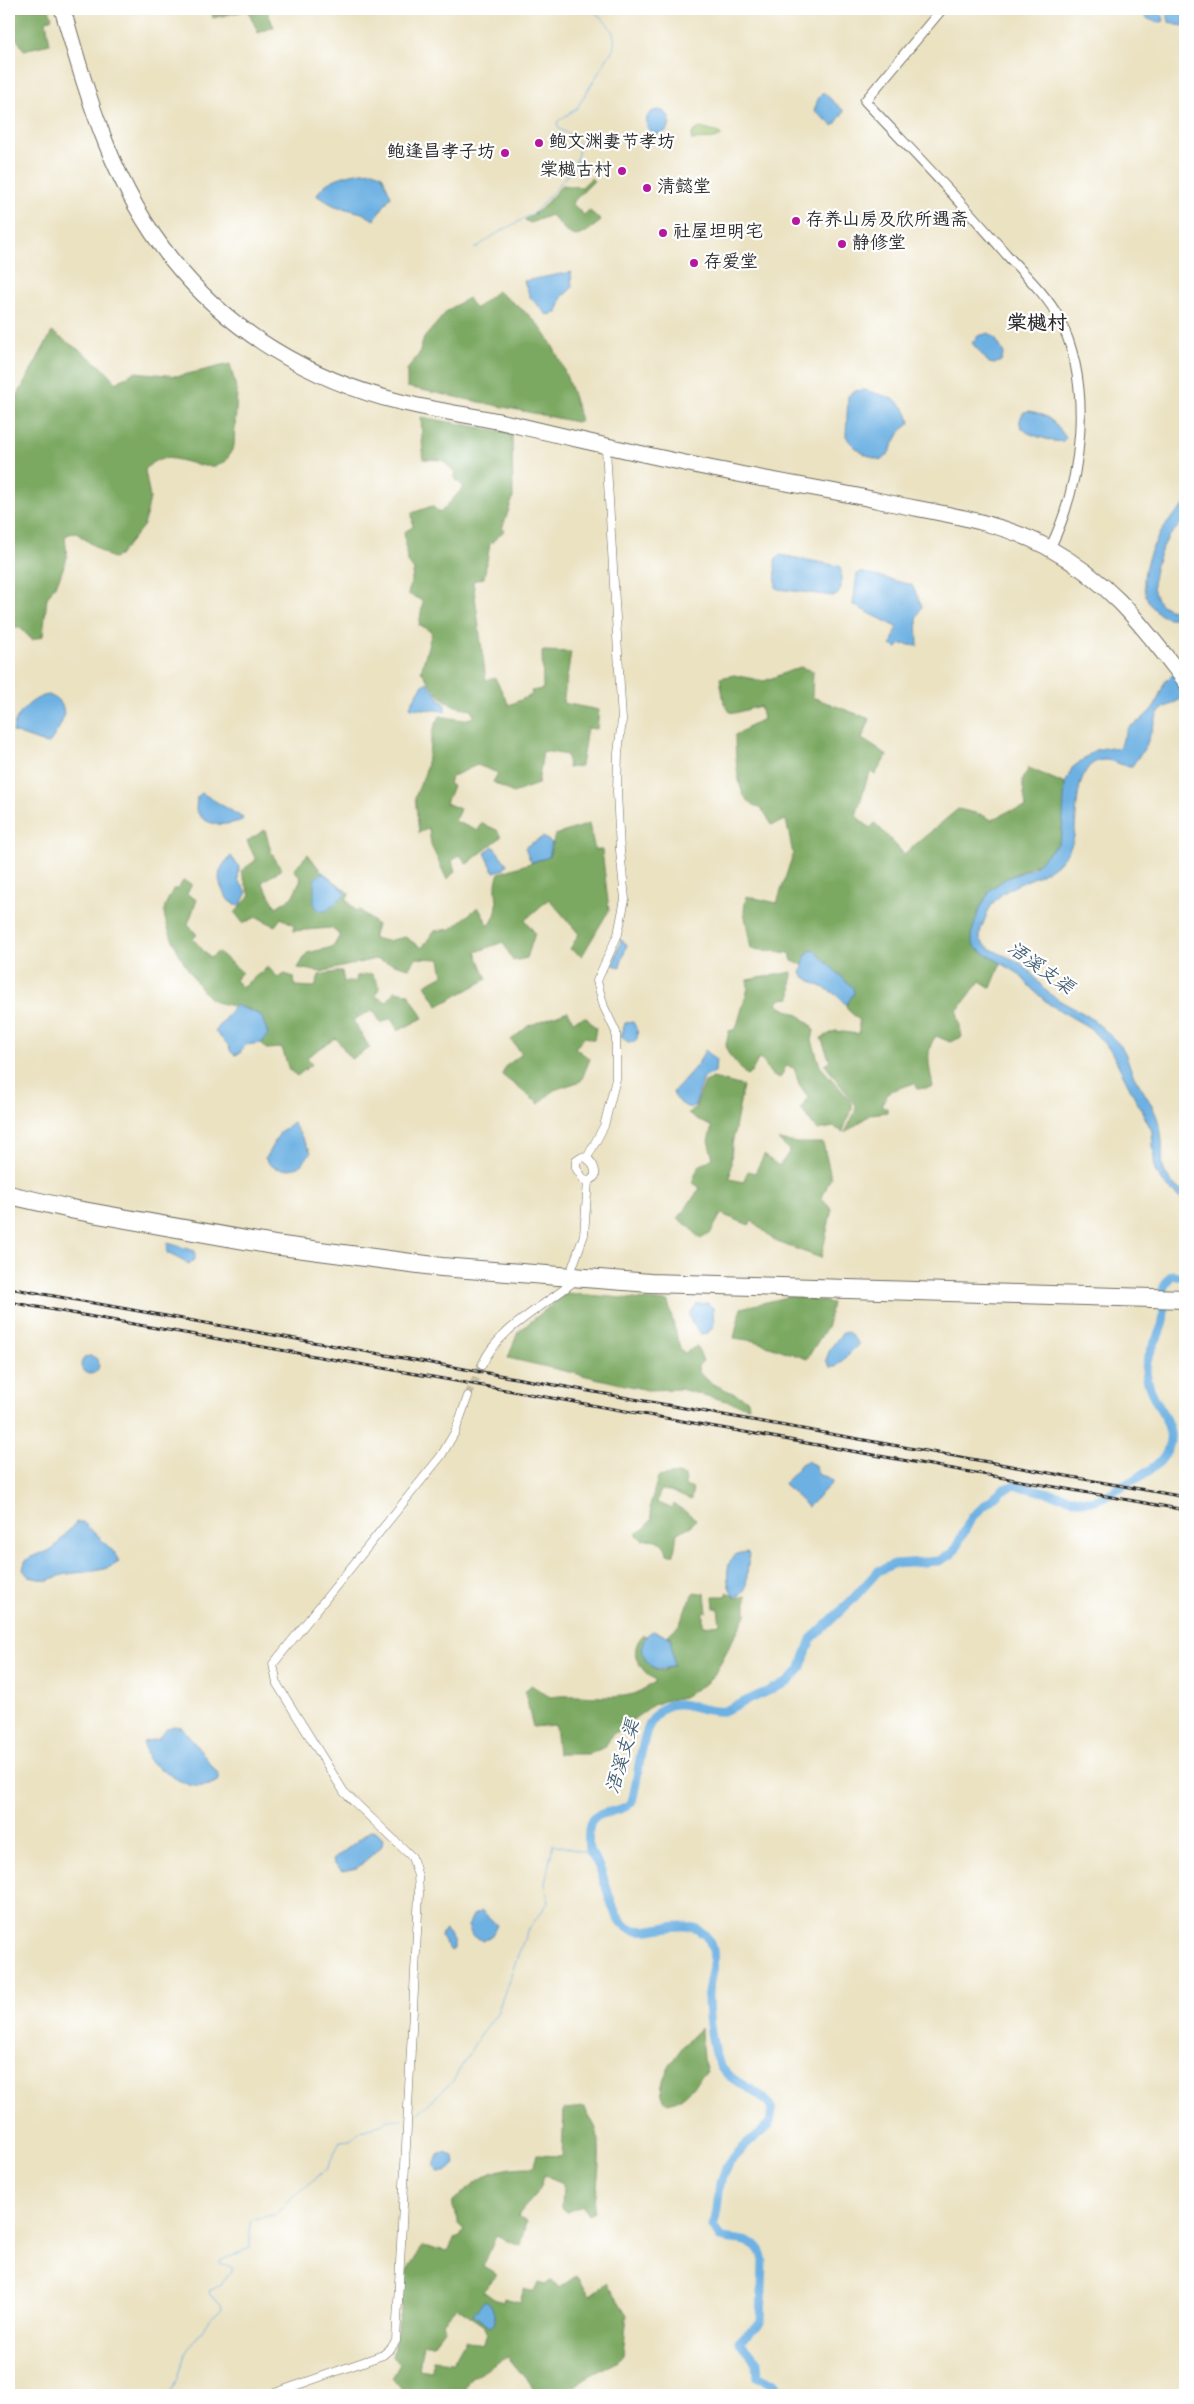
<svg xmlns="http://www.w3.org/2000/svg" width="1194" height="2404" font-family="'Indie Flower','LXGW WenKai TC',sans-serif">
	<rect width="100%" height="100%" fill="#fff"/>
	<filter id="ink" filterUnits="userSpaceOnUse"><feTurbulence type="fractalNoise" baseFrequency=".02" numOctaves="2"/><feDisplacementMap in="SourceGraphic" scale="10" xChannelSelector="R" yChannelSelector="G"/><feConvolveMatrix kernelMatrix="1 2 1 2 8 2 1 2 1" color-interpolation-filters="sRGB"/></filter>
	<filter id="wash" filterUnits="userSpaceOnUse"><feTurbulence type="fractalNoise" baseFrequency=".0096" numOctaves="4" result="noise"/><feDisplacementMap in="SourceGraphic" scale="20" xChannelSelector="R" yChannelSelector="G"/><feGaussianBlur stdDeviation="1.12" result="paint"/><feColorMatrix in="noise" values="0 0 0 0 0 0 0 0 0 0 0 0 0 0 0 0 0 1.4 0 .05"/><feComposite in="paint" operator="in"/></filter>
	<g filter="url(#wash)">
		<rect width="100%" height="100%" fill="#ebe2c2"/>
		<!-- green -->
		<polygon fill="#9bc36f" stroke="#63774d" points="700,128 719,133 722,136 713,139 691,140 693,132"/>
		<!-- forest -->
		<g fill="#7ca962" stroke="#546a46" fill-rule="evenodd">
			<polygon points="9,9 49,9 52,18 46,21 50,44 24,50 9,27"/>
			<polygon points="211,9 266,9 274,27 258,33 248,10 213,18"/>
			<path d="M591,178L594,181L572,203L584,215L589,210L601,221C573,243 574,240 551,215L530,223L525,220L541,209L562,185L582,187Z"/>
			<path d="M497,291C509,300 523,309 533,319C559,346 570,386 581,420L576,422L407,387V370L419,354L424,338L448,310L468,298L475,309Z"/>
			<path d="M52,332C75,348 99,360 116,383L134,372L179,376L230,364L237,392L234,446L226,461C202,480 167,440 145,470L150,498L144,525L119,556L113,558L108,556L75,532L65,536L67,558L59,579L47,598L43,636L32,640L20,628L9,626V411Z"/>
			<path d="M421,417L512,433L513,498L502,529L505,530L490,544L484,578L473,581L486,680L495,678L509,705L532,695L531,691L543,689L542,651L571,652L563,703L599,710L597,729L587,728L581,766L568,768L567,755L543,751L538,784L513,793L493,782L498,773L477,765L451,777L449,784L453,786L446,803L460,809L455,821L478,831L481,823L497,830L501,837L467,864L460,855L452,861L455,871L447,880L431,845L429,829L427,828L419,833L415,797L425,773L433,730L440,716L463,720L474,717L472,710C443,706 437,693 421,671L432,632L419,625L423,601L408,594L414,570L407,561L404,532L413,527L412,513L432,506L440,513L464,487L454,478L456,473L442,460L423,459Z"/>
			<path d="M800,667L813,671L812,697L870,719L862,739L887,755L875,775L871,772L867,779L856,816L870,828L875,823L904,854L958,809L980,814L992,820L1009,811L1026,808L1022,780L1029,768L1065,784C1064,802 1067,826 1059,842C1046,870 1009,870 991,890C981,901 976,921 971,935L977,949L1001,963L991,988L980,981L957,1011L962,1037L950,1042L936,1036C924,1051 930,1069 933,1087L918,1089L915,1083L890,1091L882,1103L883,1108H887V1112L871,1114L845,1133L855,1112L856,1105L824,1064L830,1061L821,1038L835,1031L859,1034V1020L847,1009L846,1005L854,993L846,981L813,950L807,953L803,965L792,961L790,953L751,949L744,911L746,896L777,903L793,854L786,820L771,825C762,802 756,811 745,797C737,787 735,749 735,735L763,719L760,706L735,713L730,712L724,703L720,678L734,675L764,681Z"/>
			<path d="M589,824L595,850H602L609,910L582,956L570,949L579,934L549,899L525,920L535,933L527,958L513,961L503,942L476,952L487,979L438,1006L425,985L443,975L440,959L416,958L409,968L375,959L321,972L298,968L307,953L333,947L340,935L331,928L293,931L294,925L281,918L275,926L257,917L243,923L235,913L250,895L241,871L256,860L247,841L265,830L272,854L282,869L262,882L276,907L292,897L301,879L294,869L308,854L320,870L350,894L346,899L356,911L359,909L377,925L373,938L387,941L405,937L422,948L434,931L451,929L478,907L489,926C505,904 490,893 499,873L549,857L555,835Z"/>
			<path d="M183,881L192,884L187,894L197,900L188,924L197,935L193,939L210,958L218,952L242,972L235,980L242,987L268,967L278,978L285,974L294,977L295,986L315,987L319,975L342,971L344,982H355L357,976L372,974L380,987L375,996L387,1002L394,991L408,993L423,1018L398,1031L391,1018L381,1023L373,1010L353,1020L370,1048L351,1059L336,1038L307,1057L312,1064L297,1076L289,1070L282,1048L266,1049L262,1043L268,1034L260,1015C247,1006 231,1007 216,1002C199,996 163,929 164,910C165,903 171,895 173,889H178Z"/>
			<path d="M792,972L791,998L781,999L777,1003L781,1007L799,1015L812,1026L814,1031L812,1040L820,1066L852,1102C854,1112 845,1122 843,1132L834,1127L817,1130L801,1109L808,1097L799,1084L794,1068L786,1066L781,1077L777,1078C767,1074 767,1063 759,1058L751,1073L746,1075L728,1053L726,1045L729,1031L736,1029L748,988L747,980Z"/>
			<polygon points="568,1011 573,1021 586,1017 596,1028 594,1040 585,1037 575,1048 590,1059 581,1081 554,1090 539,1104 502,1075 506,1066 522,1054 511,1040 528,1026"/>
			<polygon points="713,1078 743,1086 732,1145 730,1179 743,1182 748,1171 755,1173 764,1155 779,1166 790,1151 778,1140 797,1143 823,1143 831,1177 822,1198 832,1209 821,1258 777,1242 752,1221 749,1225 721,1214 710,1234 700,1239 690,1227 678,1219 700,1188 692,1182 699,1166 713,1158 708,1141 712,1127 688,1114 695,1108 705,1082"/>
			<polygon points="566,1293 668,1302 680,1349 685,1353 697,1346 703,1361 698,1366 699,1372 711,1383 748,1400 749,1407 680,1389 647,1390 508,1358 518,1332"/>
			<polygon points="792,1296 832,1303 828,1325 807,1359 755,1341 734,1338 741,1308"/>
			<path d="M678,1474L685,1476V1486L693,1489L691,1500L670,1491L660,1490L657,1503L672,1508L674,1504L696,1519L691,1526L677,1533L674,1554H667C665,1540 654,1538 642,1540L636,1534L645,1528L652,1519L650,1506L658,1477Z"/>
			<path d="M695,1592L705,1594L707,1612H703V1626L720,1624L718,1608H714L713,1596H726L727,1592L736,1598L746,1596V1615L714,1675L706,1683L683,1697L663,1701L653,1705L612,1735L605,1747L589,1754H558L555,1725L533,1727L525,1692L531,1685L550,1697C577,1693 606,1701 634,1694C641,1693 648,1686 655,1682V1680C639,1669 627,1652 643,1635L646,1636L642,1647L655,1669L663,1671L674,1665L670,1637L668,1635L680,1624L687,1604Z"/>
			<path d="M701,2028L703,2059L707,2072C693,2082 687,2100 668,2103C646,2089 686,2039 701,2028Z"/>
			<path d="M585,2107C587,2116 595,2123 597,2132C603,2155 596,2189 594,2212L588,2215L582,2205L568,2212L562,2209L563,2183L544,2175C540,2197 530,2198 518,2216L526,2222L520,2246L496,2236L483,2267L497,2275L483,2291L494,2299L503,2302L504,2298L520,2302L524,2289L534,2292L538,2283L545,2285L552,2280L559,2288L576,2276L590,2295L607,2283L627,2315L623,2354L617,2361L580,2381L567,2395H539L508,2357L470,2379L461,2395H406L392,2378L400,2364L392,2357L401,2311L402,2279L423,2246L448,2251L454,2239L460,2237L464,2230L458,2224C459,2215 451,2210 453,2201C484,2175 491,2167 533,2167L537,2155L562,2156L564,2109ZM457,2307L485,2326L487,2333L482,2345L465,2340L453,2362L433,2360L432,2371L419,2369L423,2344H433L445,2328L442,2323Z"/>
		</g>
		<!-- water -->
		<g fill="#6db1e3" stroke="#4c6e87">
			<polygon points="1172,9 1185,9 1185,26 1176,25 1169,22 1167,13"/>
			<polygon points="1158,12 1163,16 1164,21 1158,23 1146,18 1147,14"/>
			<polygon points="823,92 844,111 834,126 814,111 818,99"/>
			<circle cx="658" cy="122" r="12"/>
			<path d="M374,171L382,175L391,196L374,220L362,213L335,206L317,196C323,177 357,172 374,171Z"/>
			<polygon points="571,272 572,288 562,297 557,313 547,315 530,297 524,281"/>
			<polygon points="989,333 995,338 1004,353 1001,361 994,364 989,363 972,343 978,336"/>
			<path d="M864,390C884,396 906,398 910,423L900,432L887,456L882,460C870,459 851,447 846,436L848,396L854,391Z"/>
			<path d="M1030,411C1049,415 1056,423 1066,438L1063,441C1054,443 1048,439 1039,437C1026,433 1013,427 1024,412Z"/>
			<path d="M1185,505C1185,508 1186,513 1185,516C1183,524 1173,531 1168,538C1158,554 1145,588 1160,603C1168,611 1175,611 1185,608V615C1171,620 1165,620 1154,609C1127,581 1160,524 1185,505Z"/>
			<polygon points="780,555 839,566 841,569 841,588 838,594 833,596 778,589 776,587 775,560"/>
			<polygon points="860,572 912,585 922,606 917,617 918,646 901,644 897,648 891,645 897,627 853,605 857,574"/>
			<path d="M1185,666V697L1164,708L1158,713L1146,746L1132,766C1122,767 1113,759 1103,760C1073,762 1078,817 1074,836C1073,844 1068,853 1062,859C1037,886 998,879 985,919C983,925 979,932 980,937C981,949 1012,957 1020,963C1032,971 1038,984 1049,993C1061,1003 1075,1008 1088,1016C1099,1024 1109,1034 1119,1044C1127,1052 1128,1064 1133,1074C1142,1090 1155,1107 1159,1124C1169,1159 1149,1167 1185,1194V1203L1167,1187L1155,1171L1152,1131L1111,1051L1090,1028L1049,1004L1032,989L1018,973L977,949L973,944L971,935L978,913L990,890L1005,879L1033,868L1058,844L1062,834L1065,784L1072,768L1095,750L1111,747L1118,749L1128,728L1141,720L1155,706L1165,681Z"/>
			<polygon points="427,682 445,705 445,711 411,708 410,706 422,686"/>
			<path d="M49,695C75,706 61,726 50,742L47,744L13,732C13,716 33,696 49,695Z"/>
			<path d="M202,793L243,818L242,820C227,826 205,828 196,810L197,797Z"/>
			<polygon points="543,837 552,843 549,857 532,862 530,860 525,847"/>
			<polygon points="493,846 507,864 504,869 494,872 485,853"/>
			<path d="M231,856L239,867L238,880L247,892L240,906L229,901C217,883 214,872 231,856Z"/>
			<polygon points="321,873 325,874 347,893 327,911 319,911 314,904 314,880"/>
			<polygon points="621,940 627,944 620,967 613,965"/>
			<path d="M811,950L815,951L853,988L854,993L846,1005C831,986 818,989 801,974L805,957Z"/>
			<polygon points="235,1005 261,1015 268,1034 262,1043 245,1045 240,1053 235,1055 231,1052 228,1045 215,1032"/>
			<path d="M633,1022C637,1029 640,1035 635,1042H628L621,1037L625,1023Z"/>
			<path d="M705,1050L716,1059L715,1072L704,1078L695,1105L692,1108C685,1108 674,1099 673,1092L698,1064Z"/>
			<path d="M293,1123L311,1152L299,1167C287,1170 272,1172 265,1158L281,1131Z"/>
			<polygon points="168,1243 195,1251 195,1259 189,1264 167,1253"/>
			<polygon points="708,1303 713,1308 714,1325 708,1333 701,1334 691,1322 689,1314 697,1304"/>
			<polygon points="848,1332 859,1344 836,1367 830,1367 826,1360 830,1349 842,1333"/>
			<circle cx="90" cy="1365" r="9"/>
			<polygon points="807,1461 814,1465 819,1475 827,1477 833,1482 808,1507 784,1484 801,1464"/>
			<path d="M76,1522H83L115,1553L119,1562C98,1577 68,1568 48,1581L29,1577L23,1570L25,1561L31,1557L53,1549Z"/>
			<path d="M747,1552L749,1554L746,1587L742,1594L735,1597C726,1589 724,1563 735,1555C738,1553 743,1553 747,1552Z"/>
			<path d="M653,1631L670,1637L674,1665C646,1682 631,1641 653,1631Z"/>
			<path d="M173,1726L182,1727L219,1775V1780C192,1798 172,1774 149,1762L143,1742L158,1739L166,1729Z"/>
			<polygon points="371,1830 376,1831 383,1838 382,1846 357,1868 342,1871 334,1863 333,1860"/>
			<polygon points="482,1911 497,1925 492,1935 483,1941 472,1936 468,1926 473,1915"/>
			<polygon points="446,1930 454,1943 454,1949 451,1951 441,1937 442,1933"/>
			<polygon points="446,2152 454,2157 455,2164 446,2172 439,2172 434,2166 438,2155"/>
			<path d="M485,2300C492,2305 495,2314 495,2322L490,2326L473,2314Z"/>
		</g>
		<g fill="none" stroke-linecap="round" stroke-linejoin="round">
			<!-- stream -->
			<g stroke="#6db1e3" stroke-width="1">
				<path d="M474,249L496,234L534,213L575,166L580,144L574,137L559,129L557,122L577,108L613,49C619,30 604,20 590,9"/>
				<polyline points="412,2119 453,2081 478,2038 497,2013 527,1931 549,1902 545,1884 553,1844 591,1854"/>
				<polyline points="169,2395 172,2391 186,2352 209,2320 222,2308 221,2304 210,2295 209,2291 221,2285 224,2279 233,2270 231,2267 220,2263 220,2261 250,2248 250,2223 253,2219 277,2214 292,2197 327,2169 340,2141 350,2140 360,2131 373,2128 388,2120 403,2119"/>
			</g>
			<!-- river -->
			<path stroke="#6db1e3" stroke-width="9" d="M777,2395L778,2389L775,2383L758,2378L757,2362L740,2342C744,2333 756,2331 761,2322L763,2261C759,2236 739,2242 720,2237L713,2226C719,2211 717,2195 721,2180C728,2155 753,2141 770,2124L772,2110C761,2084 724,2088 715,2053C711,2036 708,2014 708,1996C708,1979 720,1957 709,1940C690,1911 654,1937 631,1929C611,1923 607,1879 597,1863C595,1858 591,1855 589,1850C588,1843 588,1826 592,1820C599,1810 623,1814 632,1801C641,1774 638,1703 679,1704C694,1705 709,1713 724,1711L788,1682L800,1669L811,1639L851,1601L878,1571L894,1564L939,1561L953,1553L972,1517L1002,1490L1015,1485L1083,1501C1098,1503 1111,1492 1124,1485C1149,1473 1182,1454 1166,1420C1158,1403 1146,1388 1146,1368C1146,1354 1161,1335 1163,1321C1167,1303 1155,1292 1172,1275L1185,1277"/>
		</g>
	</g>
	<g filter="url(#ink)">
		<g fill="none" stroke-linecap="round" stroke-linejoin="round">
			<!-- tertiary-tunnel -->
			<polyline stroke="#c5bda4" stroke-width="8" stroke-dasharray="8 4" stroke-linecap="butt" points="468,1396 482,1365"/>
			<defs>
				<g id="tertiary">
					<path d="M582,1157C591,1158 596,1168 595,1176L590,1181L584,1180L576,1168V1161Z"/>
					<polyline points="587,1158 604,1126 616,1079 616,1032 604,1007 597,981 618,934 625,899 620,850 617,792 618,753 622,720 606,449"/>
					<polyline points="570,1274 584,1235 588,1181"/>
					<path d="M482,1365C498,1328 544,1307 573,1282"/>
					<polyline points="269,2395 383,2355 391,2348 396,2341 419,1893 418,1876 412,1857 344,1792 277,1684 273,1664 441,1456 455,1432 468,1396"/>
				</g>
				<g id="secondary">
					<path d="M59,9C85,98 110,187 169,261C227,334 309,383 399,405C439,415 479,419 518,429C590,445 661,462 733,476C782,486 831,493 880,504C935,516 993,522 1044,549C1109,584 1141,629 1185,686"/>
					<path d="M66,9C91,97 116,186 175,259C231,329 310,376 398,398C439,409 481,413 522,423C593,440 664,456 735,470C784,480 832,487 881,498C937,510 998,517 1050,545C1114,581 1141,619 1185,676"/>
					<path d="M942,9L865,101C912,151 961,201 1006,254C1024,274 1046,294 1059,318C1093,385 1083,480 1051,546"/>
				</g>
				<g id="primary">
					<polyline points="9,1191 71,1205 275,1241 442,1263 651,1279 1185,1295"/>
					<polyline points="9,1199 70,1213 273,1249 441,1271 650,1287 1185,1303"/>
				</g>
			</defs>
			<!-- tertiary casing -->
			<use href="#tertiary" stroke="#6e6b60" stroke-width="9"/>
			<!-- secondary casing -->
			<use href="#secondary" stroke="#6e6b60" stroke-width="11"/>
			<!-- primary casing -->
			<use href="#primary" stroke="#6e6b60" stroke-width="12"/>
			<!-- tertiary -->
			<use href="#tertiary" stroke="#fff" stroke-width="8"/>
			<!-- secondary -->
			<use href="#secondary" stroke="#fff" stroke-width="9"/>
			<!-- primary -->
			<use href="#primary" stroke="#fff" stroke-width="10"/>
			<defs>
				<g id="rail">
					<polyline points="9,1288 1185,1497"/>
					<polyline points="9,1302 1185,1510"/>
				</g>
			</defs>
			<!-- rail casing -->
			<use href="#rail" stroke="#2b2b2b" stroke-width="3"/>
			<!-- rail -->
			<use href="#rail" stroke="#fff" stroke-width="1" stroke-dasharray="4" stroke-linecap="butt"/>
		</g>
	</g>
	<!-- markers -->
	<g fill="#b5179e" stroke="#fff" stroke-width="2">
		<circle cx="539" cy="143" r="5"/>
		<circle cx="505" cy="153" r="5"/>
		<circle cx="622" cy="171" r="5"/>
		<circle cx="647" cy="188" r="5"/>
		<circle cx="796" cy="221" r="5"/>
		<circle cx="663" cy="233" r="5"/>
		<circle cx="842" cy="244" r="5"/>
		<circle cx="694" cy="263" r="5"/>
	</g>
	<g text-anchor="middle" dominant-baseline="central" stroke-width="4.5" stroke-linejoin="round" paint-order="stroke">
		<!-- poi labels -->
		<g font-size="18" fill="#2b2b2b" stroke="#fff" text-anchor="start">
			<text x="549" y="143">鲍文渊妻节孝坊</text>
			<text x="495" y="153" text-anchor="end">鲍逢昌孝子坊</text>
			<text x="612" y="171" text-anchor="end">棠樾古村</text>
			<text x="657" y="188">清懿堂</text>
			<text x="806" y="221">存养山房及欣所遇斋</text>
			<text x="673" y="233">社屋坦明宅</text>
			<text x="852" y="244">静修堂</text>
			<text x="704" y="263">存爱堂</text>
		</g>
		<!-- water labels -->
		<g font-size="19" font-style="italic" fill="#456175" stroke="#fff">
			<text transform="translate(1040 969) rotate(36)">浯溪支渠</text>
			<text transform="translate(624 1757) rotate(-73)">浯溪支渠</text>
		</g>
		<!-- quarter labels -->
		<g font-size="20" font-weight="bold" fill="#2b2b2b" stroke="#fff">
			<text x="1037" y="324">棠樾村</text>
		</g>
	</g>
	<!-- margin -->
	<rect width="1194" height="2404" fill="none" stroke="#fff" stroke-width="30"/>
</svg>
